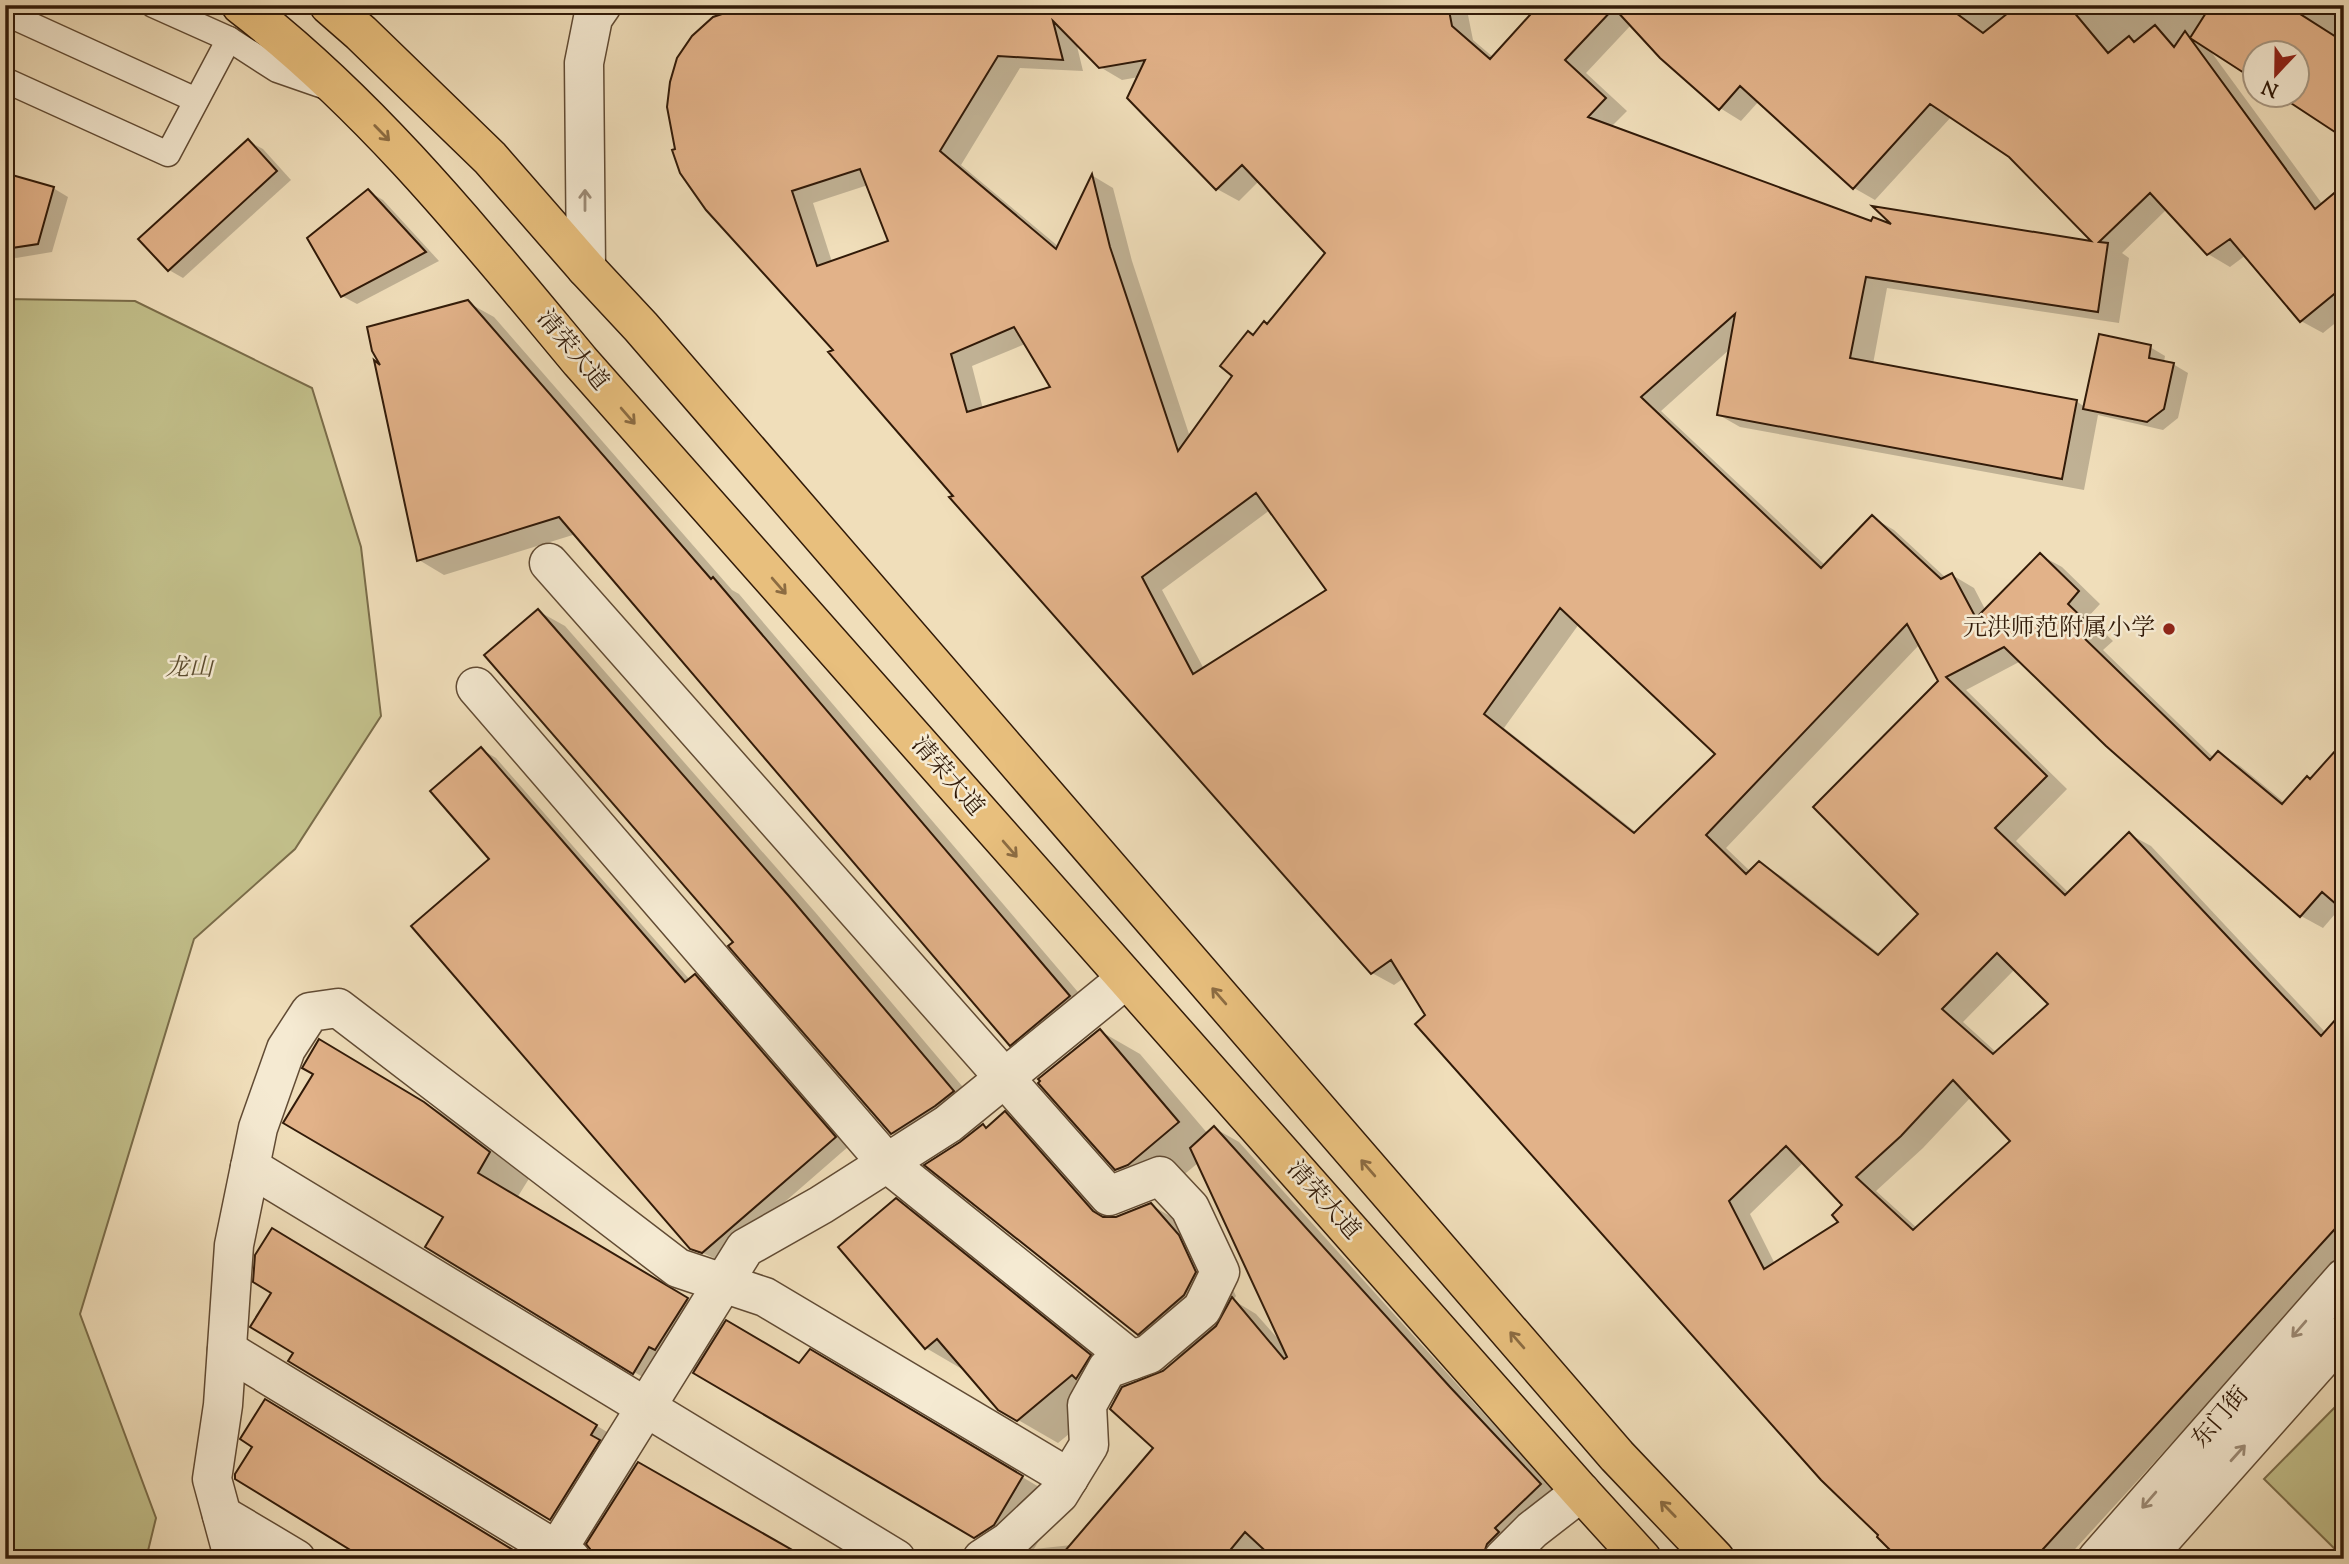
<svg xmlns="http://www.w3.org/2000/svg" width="2349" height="1564" font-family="'Sorts Mill Goudy','Noto Serif SC',serif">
	<rect width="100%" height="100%" fill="#f0deba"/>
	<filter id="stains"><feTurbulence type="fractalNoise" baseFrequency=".00286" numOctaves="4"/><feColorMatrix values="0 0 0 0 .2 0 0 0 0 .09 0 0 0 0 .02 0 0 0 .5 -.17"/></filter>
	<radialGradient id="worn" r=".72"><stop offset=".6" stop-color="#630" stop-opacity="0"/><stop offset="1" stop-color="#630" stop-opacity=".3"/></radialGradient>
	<!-- green -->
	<g fill="#c2bf8a" stroke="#7a6c49" stroke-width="2">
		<polygon points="5,299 135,301 312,388 361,547 381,716 295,849 194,939 80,1314 156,1518 146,1559 5,1559"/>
		<polygon points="2344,1398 2344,1558 2264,1479"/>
	</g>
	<!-- shadow -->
	<g fill="#0003" fill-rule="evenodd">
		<path d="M754,5H1466L1473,40L1493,57L1542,5H2344V136L2296,94V52L2209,49L2323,205L2344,187V316L2323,333L2301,321L2246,255L2230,267L2208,254L2167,209L2122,253L2129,258L2119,323L1887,288L1873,364L2076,401L2085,407L2150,347L2165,356L2164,362L2173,364L2188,373L2178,418L2163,430L2098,415L2084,490L1740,427L1719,415L1730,349L1661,411L1826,566L1872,517L1894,530L1946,578L1952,575L1974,588L1986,611L2040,555L2062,567L2100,604L2088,617L2113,641L2103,650L2214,758L2218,753L2240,766L2285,803L2341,907L2323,928L2301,916L2021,661L1966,690L2067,789L2016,841L2069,893L2129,834L2151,846L2326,1033L2344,1013V1254L2066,1559H1902L1427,1015L1404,978L1394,985L1372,973L956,497L836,351L773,283ZM1632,24L1720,108L1741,121L1759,101L1854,188L1875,200L1952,116L2010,156L2096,243L1898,229L1872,223L1611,127L1627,111L1586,73ZM1076,42L1100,67L1122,80L1139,77L1217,189L1239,201L1259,181L1327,252L1268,326L1254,336L1235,375L1190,437L1132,261L1113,188L1093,176L1059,247L961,165L1020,68L1083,71ZM868,185L891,242L832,262L813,203ZM1025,344L1052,388L983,409L972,366ZM1270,510L1328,591L1204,669L1162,590ZM1579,624L1717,754L1637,833L1504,728ZM1920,644L1940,681L1920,914L1881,955L1781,876L1759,864L1751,872L1726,848ZM2015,969L2051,1004L1997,1053L1963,1022ZM1971,1097L2012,1141L1917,1228L1876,1191L1923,1148ZM1804,1162L1844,1205L1841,1222L1775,1264L1750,1214Z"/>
		<polygon points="248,141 263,149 291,180 183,278 169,270"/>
		<polygon points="5,175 53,188 68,197 52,252 16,258 5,255"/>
		<polygon points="368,191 383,200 439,261 357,304 342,296"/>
		<polygon points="467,302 494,317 732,590 739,594 1095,1012 1037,1059 1011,1044 576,534 444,575 419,560 384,368"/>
		<polygon points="538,611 565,626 815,912 979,1106 918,1148 892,1133 735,942"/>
		<polygon points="481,749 496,758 690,980 695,976 710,984 849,1146 718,1260 692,1248"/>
		<polygon points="1100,1031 1140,1054 1208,1134 1214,1128 1239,1142 1474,1403 1564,1499 1511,1559 1024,1559 1031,1553 1030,1551 1018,1559 1013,1559 691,1369 674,1396 427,1247 445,1216 360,1064 465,1127 530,1177 517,1198 799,1365 851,1375 1059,1499 1059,1507 1034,1549 1072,1545 1156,1448 1113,1398 1058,1443 999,1409 967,1372 926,1348 896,1200 936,1224 1131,1380 1126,1387 1164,1372 1180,1359 1137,1334 987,1129 1005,1113 1045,1137 1117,1218 1151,1205 1192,1229 1219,1260 1236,1296 1233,1300 1256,1314 1280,1341 1198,1163 1169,1187 1157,1192 1116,1169"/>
		<polygon points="312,1254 637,1450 631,1460 638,1465 590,1542 551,1519 296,1353"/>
	</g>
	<!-- building -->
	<g fill="#e2b289" stroke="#311a08" stroke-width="2" fill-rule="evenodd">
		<path d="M749,5H1448L1452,26L1490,59L1539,5H1945L1983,33L2018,5H2068L2108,53L2129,36L2134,42L2155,25L2174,47L2185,31L2190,38L2211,5H2286L2344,42V138L2277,94H2297V52H2255V80L2190,38L2315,209L2344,185V286L2300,322L2230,239L2207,255L2150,193L2099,242L2108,243L2098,312L1866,277L1850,358L2077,400L2062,479L1717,415L1735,314L1641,397L1821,568L1872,515L1941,579L1952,573L1976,618L2040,553L2079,591L2068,604L2092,627L2083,637L2210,760L2218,751L2282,804L2307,776L2310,779L2344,741V911L2322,892L2300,917L2106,746L2004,647L1946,677L2047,776L1995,828L2065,895L2129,832L2321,1036L2344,1010V1219L2034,1559H1899L1877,1537L1878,1535L1821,1480L1415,1024L1425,1015L1391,960L1371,974L949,497L953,496L828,352L833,350L706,210L680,173L672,150L675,149L667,107L670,82L677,58L692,36L713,17ZM1614,8L1660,58L1719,110L1740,86L1853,189L1930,104L2009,157L2091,241L1872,206L1891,224L1873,217L1871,221L1588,117L1606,98L1565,60ZM1053,21L1099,68L1145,60L1127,98L1216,190L1242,165L1325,253L1267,324L1264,321L1253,335L1248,331L1220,366L1232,376L1178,451L1110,247L1092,174L1056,249L940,151L998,56L1063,60ZM860,169L888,241L817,266L792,191ZM1014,327L1050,387L967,412L951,354ZM1256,493L1326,590L1193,674L1142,577ZM1560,608L1715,754L1634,833L1484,714ZM1907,624L1938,681L1813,807L1918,914L1878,955L1759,861L1746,874L1706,835ZM1997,953L2048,1004L1993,1054L1942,1009ZM1953,1080L2010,1141L1913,1230L1856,1177L1901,1136ZM1786,1146L1842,1205L1832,1215L1838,1222L1764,1269L1729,1201Z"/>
		<polygon points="248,139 277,171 168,271 138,239"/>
		<polygon points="5,173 54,187 38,244 5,249"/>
		<polygon points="368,189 426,252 341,297 307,238"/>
		<polygon points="468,300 711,579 713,577 1070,996 1010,1046 559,517 417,561 374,360 380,365 372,351 367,327"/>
		<polygon points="2099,334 2151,345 2149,358 2174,363 2164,409 2147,422 2083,409"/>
		<polygon points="538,609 788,895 954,1091 935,1106 891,1134 728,946 733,942 484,655"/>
		<polygon points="481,747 685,982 695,974 836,1137 702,1253 690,1249 411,926 489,859 430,791"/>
		<polygon points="1100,1029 1179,1122 1128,1165 1115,1170 1038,1083 1040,1081 1038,1079"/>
		<polygon points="319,1039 424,1102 490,1152 478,1173 688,1298 655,1350 649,1347 633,1374 425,1247 443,1217 283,1123 313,1074 302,1068"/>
		<polygon points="1005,1111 1093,1211 1103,1217 1116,1217 1151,1203 1179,1235 1196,1272 1184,1295 1138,1335 924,1165 960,1142 983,1124 986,1128"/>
		<polygon points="1214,1126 1450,1387 1541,1484 1495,1528 1499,1532 1487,1544 1482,1559 1274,1559 1245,1532 1223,1559 1058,1559 1153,1448 1110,1409 1122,1387 1163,1371 1216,1326 1232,1297 1284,1359 1287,1357 1190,1148"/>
		<polygon points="896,1198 1091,1355 1076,1379 1072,1375 1017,1421 998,1410 937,1339 925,1349 838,1247"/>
		<polygon points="272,1228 597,1425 591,1435 600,1440 550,1520 288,1361 293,1353 250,1327 271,1293 253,1282 255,1255"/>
		<polygon points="726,1320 799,1363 810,1349 1023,1476 994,1525 974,1538 693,1373"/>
		<polygon points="265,1399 528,1559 365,1559 235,1479 235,1474 252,1447 240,1439"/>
		<polygon points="638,1462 808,1559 593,1559 590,1549 586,1544"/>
	</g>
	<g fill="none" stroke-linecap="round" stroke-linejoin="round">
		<defs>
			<g id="service">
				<polyline points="153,5 229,39 277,70 326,87"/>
				<polyline points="5,13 196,100"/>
				<polyline points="5,80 168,154 229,39"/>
			</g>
			<g id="minor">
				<polyline points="586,268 584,63 593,18 602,5"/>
				<polyline points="549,563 1109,1196 1160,1176 1190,1208 1220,1272 1202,1309 1149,1354 1107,1369 1087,1405 1089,1445 1059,1494 1008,1542 982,1559"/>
				<polyline points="476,687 887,1163 1132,1360"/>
				<polyline points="250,1167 896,1559"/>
				<polyline points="227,1350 571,1559"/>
				<polyline points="222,1515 296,1559"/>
				<polyline points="557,1550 745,1248 821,1205 948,1124 1126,979"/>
				<polyline points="228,1559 231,1549 212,1479 223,1405 234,1245 258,1128 286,1049 310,1012 338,1008 678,1268 765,1297 1069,1478"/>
				<polyline points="1503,1559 1532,1530 1581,1492"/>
			</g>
			<g id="tertiary">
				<polyline points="2097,1559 2344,1278"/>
				<polyline points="2144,1559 2344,1334"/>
			</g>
			<g id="primary">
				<path d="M241,5C372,106 475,235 580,361L1581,1492L1642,1559"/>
				<polyline points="329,5 361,33 490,158 586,268 641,327 1617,1456 1715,1559"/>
			</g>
		</defs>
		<!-- service casing -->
		<use href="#service" stroke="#614b34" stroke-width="27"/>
		<!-- minor casing -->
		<use href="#minor" stroke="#614b34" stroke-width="41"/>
		<!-- tertiary casing -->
		<use href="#tertiary" stroke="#614b34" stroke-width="41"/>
		<!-- primary casing -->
		<use href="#primary" stroke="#311a08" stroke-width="41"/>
		<!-- service -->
		<use href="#service" stroke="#f5ead2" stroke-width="24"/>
		<!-- minor -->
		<use href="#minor" stroke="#f5ead2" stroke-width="38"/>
		<!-- tertiary -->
		<use href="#tertiary" stroke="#f5ead2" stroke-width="38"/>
		<!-- primary -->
		<use href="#primary" stroke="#e8bf7d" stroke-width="38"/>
	</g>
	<!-- one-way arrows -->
	<defs><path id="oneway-shaft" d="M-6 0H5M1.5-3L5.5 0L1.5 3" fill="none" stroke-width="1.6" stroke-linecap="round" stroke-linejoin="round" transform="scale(1.75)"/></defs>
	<g stroke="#8c6c42">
		<use href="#oneway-shaft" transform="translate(382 133) rotate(46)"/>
		<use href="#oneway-shaft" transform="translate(628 416) rotate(49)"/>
		<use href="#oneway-shaft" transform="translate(779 586) rotate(49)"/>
		<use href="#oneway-shaft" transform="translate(1010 849) rotate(49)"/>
		<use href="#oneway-shaft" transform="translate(1219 996) rotate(-131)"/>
		<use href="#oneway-shaft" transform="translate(1368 1168) rotate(-131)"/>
		<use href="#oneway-shaft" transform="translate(1517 1340) rotate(-131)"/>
		<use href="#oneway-shaft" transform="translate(1668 1509) rotate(-134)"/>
	</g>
	<g stroke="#9d8c77">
		<use href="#oneway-shaft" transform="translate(585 200) rotate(-90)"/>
		<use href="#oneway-shaft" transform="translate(2299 1329) rotate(131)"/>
		<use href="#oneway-shaft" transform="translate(2238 1453) rotate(-48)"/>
		<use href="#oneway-shaft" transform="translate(2149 1500) rotate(131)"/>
	</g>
	<!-- markers -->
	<circle fill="#8f2418" stroke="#f5ead2" stroke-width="2.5" cx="2169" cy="629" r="7"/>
	<g text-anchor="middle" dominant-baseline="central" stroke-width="5" stroke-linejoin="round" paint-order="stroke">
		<!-- street labels -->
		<g font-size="24" fill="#311a08" stroke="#f5ead2">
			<text transform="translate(572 351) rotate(50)">清荣大道</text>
			<text transform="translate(947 777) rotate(49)">清荣大道</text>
			<text transform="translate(1323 1201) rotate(48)">清荣大道</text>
			<text transform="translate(2221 1418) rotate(-49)">东门街</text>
		</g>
		<!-- poi labels -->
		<g font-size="24" fill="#311a08" stroke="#f5ead2" text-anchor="end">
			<text x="2155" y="629">元洪师范附属小学</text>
		</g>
		<!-- park labels -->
		<g font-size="24" font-style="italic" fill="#5c4c2f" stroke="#f5ead2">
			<text x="189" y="669">龙山</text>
		</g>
	</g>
	<!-- margin -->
	<rect width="2349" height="1564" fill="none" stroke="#f0deba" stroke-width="28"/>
	<rect x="7" y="7" width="2335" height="1550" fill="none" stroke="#311a08" stroke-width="3.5"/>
	<rect x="14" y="14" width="2321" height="1536" fill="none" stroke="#311a08" stroke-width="2"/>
	<!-- north arrow -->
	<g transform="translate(2276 74) rotate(202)"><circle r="33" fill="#f5ead2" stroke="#a79781" stroke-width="2"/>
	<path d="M0-5L12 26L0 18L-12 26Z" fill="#8f2418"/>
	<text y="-10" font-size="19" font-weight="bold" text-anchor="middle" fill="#311a08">N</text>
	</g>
	<rect width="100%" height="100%" filter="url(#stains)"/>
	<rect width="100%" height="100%" fill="url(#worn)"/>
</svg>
